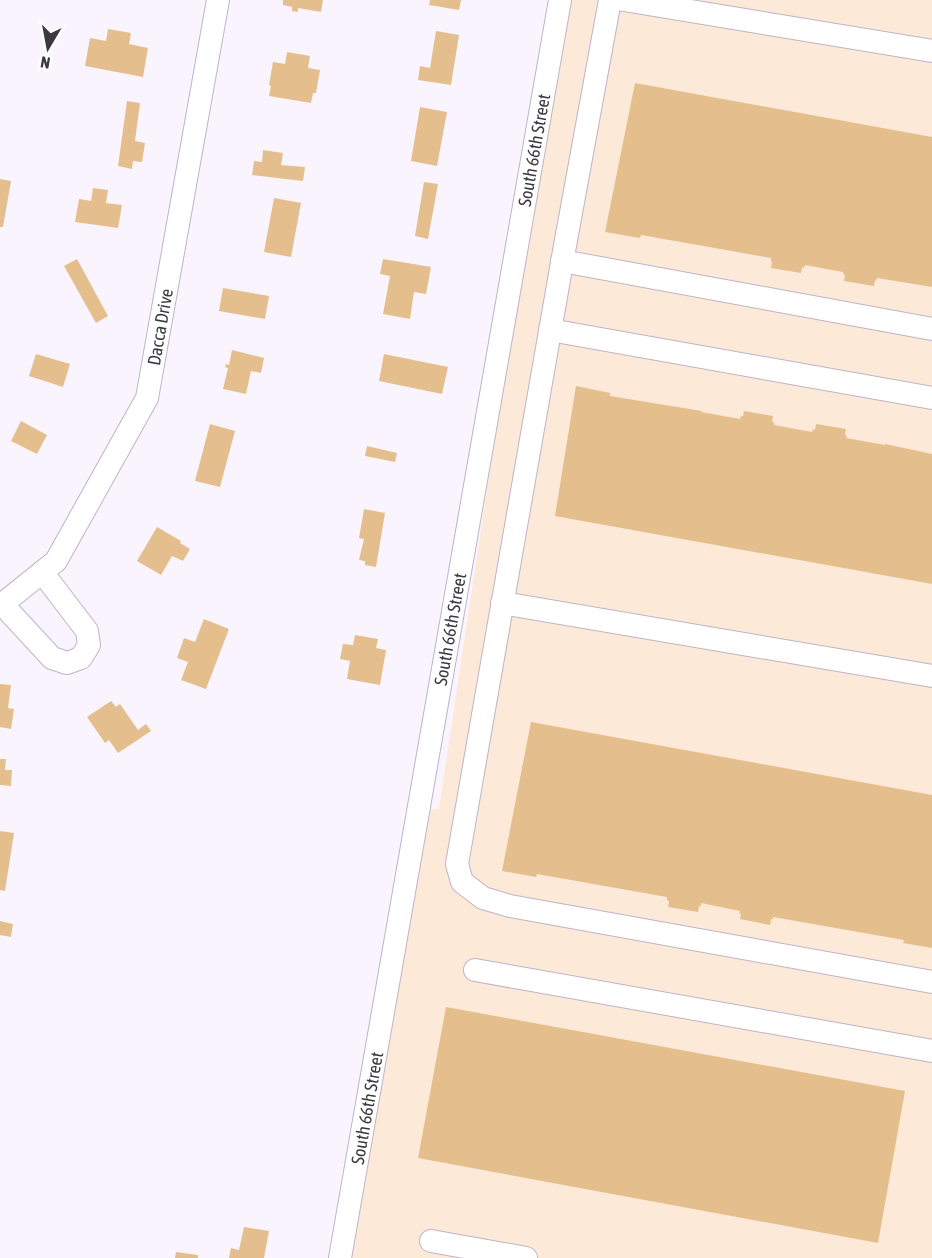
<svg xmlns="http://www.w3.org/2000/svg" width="932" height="1258" font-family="'Asap Condensed',sans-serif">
	<rect width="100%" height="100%" fill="#f9f4fe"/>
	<!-- industrial -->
	<polygon fill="#fce9d8" points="571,0 932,0 932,1258 352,1258 430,809 439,809 498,416"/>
	<!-- building -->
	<g fill="#e4bf8d">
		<polygon points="283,0 323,0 321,12 298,8 298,12 292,11 292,7 283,5"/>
		<polygon points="430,0 461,0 459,10 429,5"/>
		<polygon points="108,29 131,33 129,44 148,48 143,77 85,66 90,38 106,41"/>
		<polygon points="436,31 459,35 451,85 418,80 420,66 430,68"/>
		<polygon points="287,52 310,56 308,68 320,70 316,93 313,93 311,103 269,96 271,86 269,85 273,62 285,64"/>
		<polygon points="635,83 932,137 932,287 877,278 876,281 875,280 874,286 844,281 845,275 843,274 843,272 805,265 804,268 802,267 801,273 771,268 772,262 771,261 771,258 641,235 640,238 605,232"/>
		<polygon points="127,101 140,103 135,141 145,143 142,162 133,161 132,169 118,166"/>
		<polygon points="420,107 447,112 437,166 411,161"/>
		<polygon points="263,150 283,153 281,165 305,167 303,181 252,175 254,161 262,162"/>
		<polygon points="0,179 11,181 3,227 0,227"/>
		<polygon points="424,182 438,184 428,239 415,236"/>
		<polygon points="93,188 108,190 106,203 122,205 118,228 75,222 79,199 91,201"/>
		<polygon points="274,198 301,203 291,257 264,252"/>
		<polygon points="77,259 108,316 96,323 64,266"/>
		<polygon points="383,259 431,267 426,294 414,292 410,319 383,314 390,276 380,274"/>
		<polygon points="223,288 269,296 265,319 219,311"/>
		<polygon points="232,350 264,358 261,373 251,371 246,394 223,389 228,368 225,367 226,364 229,365"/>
		<polygon points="36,354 70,364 63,387 29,376"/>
		<polygon points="384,354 448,367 442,394 379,381"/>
		<polygon points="576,386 610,393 610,396 702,411 701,412 740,419 741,416 743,416 744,411 773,416 772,422 774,422 774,425 812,432 813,429 815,430 816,424 846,429 845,435 847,436 846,438 885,445 885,444 932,454 932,584 555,516"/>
		<polygon points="21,421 47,435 37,454 11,441"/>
		<polygon points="210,424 235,431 220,487 195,481"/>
		<polygon points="367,446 397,453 395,462 365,456"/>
		<polygon points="364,509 385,513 376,567 365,565 365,561 359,560 364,539 359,538"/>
		<polygon points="157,527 181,541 180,543 190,549 183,561 172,556 161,575 137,561"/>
		<polygon points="204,619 229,629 206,689 181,680 188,662 177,658 184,638 195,642"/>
		<polygon points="355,635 378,639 376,648 386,650 380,685 347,679 350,661 340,659 343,644 353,645"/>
		<polygon points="0,684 11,685 8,708 14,709 11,729 0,727"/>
		<polygon points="111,701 116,707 120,704 138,730 146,724 151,731 118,753 109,740 105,743 87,717"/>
		<polygon points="531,722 932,795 932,948 903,943 904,940 773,917 773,919 771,919 770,925 740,919 741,914 739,913 740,911 701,903 701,906 699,906 698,912 668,907 669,901 667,900 667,897 537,874 536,877 502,871"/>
		<polygon points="0,759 6,759 5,770 12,770 11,786 0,785"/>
		<polygon points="0,831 14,833 5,891 0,890"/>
		<polygon points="0,921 13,924 11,937 0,935"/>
		<polygon points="446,1007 905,1091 878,1243 418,1158"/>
		<polygon points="244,1227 269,1231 264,1258 229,1258 231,1248 239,1250"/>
		<polygon points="176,1252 198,1255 198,1258 175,1258"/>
	</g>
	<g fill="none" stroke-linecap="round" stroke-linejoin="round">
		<defs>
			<g id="minor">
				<polyline points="610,0 564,251 457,864 462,882 483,898 510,906 932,982"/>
				<polyline points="624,0 932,51"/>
				<polyline points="562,261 932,329"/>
				<polyline points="550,330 932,398"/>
				<polyline points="502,603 932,676"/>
				<polyline points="3,605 52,658 67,663 81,658 89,645 87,631 42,572"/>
				<polyline points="0,606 56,561 147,398 218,0"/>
				<polyline points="475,970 932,1051"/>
				<polyline points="431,1241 526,1258"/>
				<polyline points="340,1258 560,0"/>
			</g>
		</defs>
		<!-- minor casing -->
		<use href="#minor" stroke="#beb3c9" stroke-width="24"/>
		<!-- minor -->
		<use href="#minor" stroke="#fff" stroke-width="22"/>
	</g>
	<g text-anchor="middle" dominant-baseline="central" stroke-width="4.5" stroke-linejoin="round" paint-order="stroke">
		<!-- street labels -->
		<g font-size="18" fill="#3d3942" stroke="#fff">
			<text transform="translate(534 150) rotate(-80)">South 66th Street</text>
			<text transform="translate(160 327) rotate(-80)">Dacca Drive</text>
			<text transform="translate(450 629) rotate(-80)">South 66th Street</text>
			<text transform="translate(367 1108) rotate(-80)">South 66th Street</text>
		</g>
	</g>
	<!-- north arrow -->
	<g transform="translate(48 48) rotate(190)" stroke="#ffffff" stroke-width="4.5" paint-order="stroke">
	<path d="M0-4.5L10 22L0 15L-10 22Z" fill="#3d3942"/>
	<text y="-9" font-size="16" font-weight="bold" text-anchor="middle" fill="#3d3942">N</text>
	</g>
</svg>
